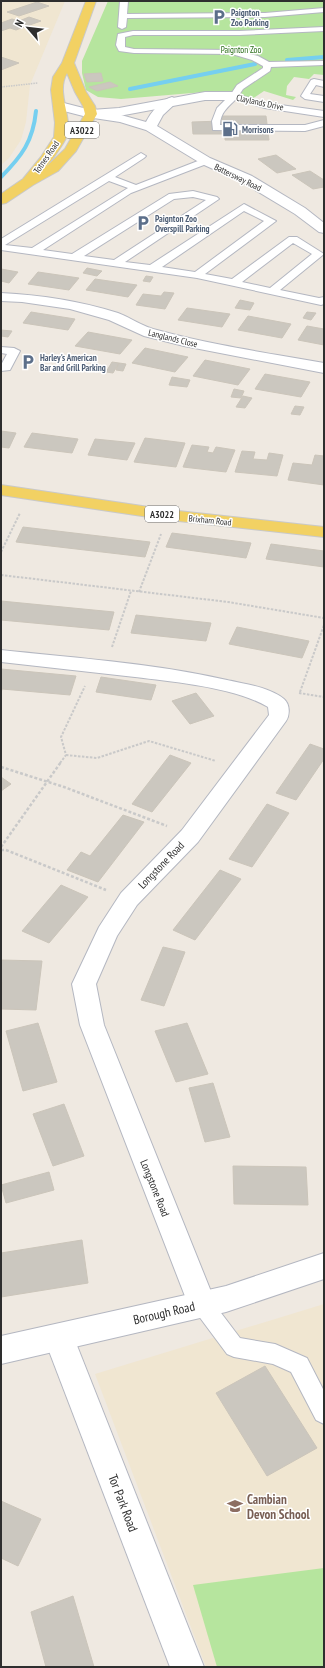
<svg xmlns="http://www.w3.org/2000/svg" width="325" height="1668" font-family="'PT Sans Narrow',sans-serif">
	<rect width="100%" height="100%" fill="#efe9e1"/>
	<!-- education -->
	<g fill="#f0e6d1">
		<polygon points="8,1 65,1 30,85 26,122 21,140 9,158 1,165 1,3"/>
		<polygon points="324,1304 324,1638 220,1667 206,1667 95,1374"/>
	</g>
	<!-- green -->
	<g fill="#b6e59e">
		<polygon points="108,1 324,1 324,75 314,74 309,79 294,77 287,86 286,95 296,97 293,100 264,91 249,101 216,91 121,99 98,97 86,90 82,73 82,61"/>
		<polygon points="324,1568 324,1667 217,1667 193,1585"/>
	</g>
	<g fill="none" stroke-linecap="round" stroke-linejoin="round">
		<!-- stream -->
		<g stroke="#75cff0" stroke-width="4">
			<polyline points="287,60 324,57"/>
			<polyline points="130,89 255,64"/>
			<path d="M1,177C22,156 33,141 36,111"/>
		</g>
	</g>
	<!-- building -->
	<g fill="#cbc7bf" stroke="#cbc5ba">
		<polygon points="37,2 49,6 19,16 7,12"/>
		<polygon points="29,17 41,21 16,30 10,28 1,31 1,23 12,19 19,21"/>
		<polygon points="1,57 19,63 1,70"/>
		<polygon points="101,73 103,81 87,82 84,74"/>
		<polygon points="110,82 118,86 97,91 89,87"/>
		<polygon points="222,116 266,116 269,140 225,140 225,134 193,134 192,122 222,121"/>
		<polygon points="276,155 296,169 277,173 258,159"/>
		<polygon points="310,171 324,180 324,187 313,189 292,175"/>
		<polygon points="87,268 102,271 97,276 83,273"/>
		<polygon points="1,269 18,272 9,283 1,281"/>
		<polygon points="38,272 79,278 69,290 28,284"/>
		<polygon points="146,276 153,277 150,282 143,281"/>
		<polygon points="95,279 137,285 128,297 86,290"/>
		<polygon points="164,292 174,293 165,309 136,305 143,294 161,296"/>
		<polygon points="240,300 254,303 250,310 235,308"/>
		<polygon points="187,308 230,314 222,327 178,320"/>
		<polygon points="31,312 75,319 68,330 23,323"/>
		<polygon points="307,312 316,313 311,320 303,318"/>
		<polygon points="248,316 291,324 282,338 238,330"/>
		<polygon points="307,326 324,329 324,345 298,340"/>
		<polygon points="1,330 12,331 8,337 1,336"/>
		<polygon points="88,332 132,340 120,354 75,346"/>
		<polygon points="145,348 188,357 175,372 132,363"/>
		<polygon points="205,360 250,369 238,385 193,376"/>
		<polygon points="112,362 119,363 113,373 106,372"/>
		<polygon points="119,363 126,364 123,371 116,370"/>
		<polygon points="265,374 310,382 301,397 255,389"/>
		<polygon points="172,377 190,380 187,387 169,385"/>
		<polygon points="234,389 244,391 241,398 231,397"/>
		<polygon points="243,396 252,398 245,408 236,407"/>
		<polygon points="295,406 304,407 300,415 291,414"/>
		<polygon points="1,431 16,433 9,448 1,447"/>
		<polygon points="32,433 78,439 72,453 24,447"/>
		<polygon points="145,438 185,443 176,467 134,462"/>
		<polygon points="95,439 135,443 127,460 88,455"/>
		<polygon points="192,445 209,447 207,452 213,453 216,447 235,450 226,472 183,467"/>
		<polygon points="242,451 255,452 253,459 267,460 269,453 283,455 277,476 235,472"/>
		<polygon points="315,455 324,456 324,485 288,480 293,463 312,465"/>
		<polygon points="23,527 150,542 145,557 16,542"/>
		<polygon points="172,533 251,543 246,558 166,547"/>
		<polygon points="271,544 324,551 324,567 266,559"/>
		<polygon points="1,601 114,612 109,630 1,620"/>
		<polygon points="136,615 211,623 206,641 131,633"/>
		<polygon points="237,627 309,641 302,658 229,644"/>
		<polygon points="1,669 76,676 70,695 2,689 1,693"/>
		<polygon points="101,677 156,685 151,700 96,692"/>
		<polygon points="196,693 214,716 190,724 172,701"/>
		<polygon points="310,744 324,749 324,759 296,800 276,793"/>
		<polygon points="170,755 191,763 152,812 132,804"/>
		<polygon points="1,777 11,784 1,791"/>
		<polygon points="267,804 289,813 252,867 229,859"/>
		<polygon points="123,815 144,822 98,882 67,870 81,852 90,856"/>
		<polygon points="220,870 241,879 195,940 173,930"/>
		<polygon points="61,885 88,897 49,943 22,931"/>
		<polygon points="163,947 185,952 164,1006 141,1000"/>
		<polygon points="1,960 42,961 36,1010 1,1009 2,982 1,982"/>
		<polygon points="38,1023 57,1082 23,1091 6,1031"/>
		<polygon points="187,1023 208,1074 176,1082 155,1031"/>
		<polygon points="213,1083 230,1137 205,1142 189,1088"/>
		<polygon points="64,1104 84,1156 53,1166 33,1114"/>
		<polygon points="233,1166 306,1167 308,1205 234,1204"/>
		<polygon points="49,1172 54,1190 6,1203 1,1185"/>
		<polygon points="82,1240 88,1283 1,1297 1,1253"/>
		<polygon points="265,1366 317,1448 267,1476 216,1393"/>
		<polygon points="1,1501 41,1519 18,1566 1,1558"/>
		<polygon points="73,1596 94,1667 46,1667 31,1612"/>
	</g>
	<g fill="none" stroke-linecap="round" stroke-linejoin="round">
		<defs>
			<g id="lane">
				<polygon points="120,1 128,1 127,14 265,13 324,8 324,12 265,17 127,18 126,27 122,29 118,27"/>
				<path d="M324,27V31L239,35H133L125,37V47L134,49L232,50L258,56L269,62L324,61V65L271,67L270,71L243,89L239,95L266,103L324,111V117L265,108L236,99C228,107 220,113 220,125H305L324,120V126L305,131L213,130L212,121L217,108L231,94L237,85L263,68V66L252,60L232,54L134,53L119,51L116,45L118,34L133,31H239Z"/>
				<polygon points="314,79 324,81 324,87 316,85 310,94 324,96 324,102 305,99 301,96 311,80"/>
				<path d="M141,153L146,156L144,158L115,177L136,185L203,159H209L211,161L209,163L131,193L43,250L72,254L169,194L193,191L217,197L219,199L125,262L150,265L244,204L276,221L205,274L232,279L289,237H297L324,254L280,290L319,298L324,297V304L321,305L197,278L1,250V239ZM109,181L128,188L32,248L5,245ZM193,197L206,200L114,260L84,256L174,199ZM244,211L264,221L195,272L162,267ZM293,243L312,254L270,288L242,282Z"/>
				<polygon points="1,347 14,348 20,351 10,370 1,371 1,365 7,354 1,353"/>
				<polygon points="202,1294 209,1297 240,1338 275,1344 307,1358 324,1391 324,1424 316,1420 291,1372 273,1364 234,1357 227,1354 195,1311 192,1304 195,1297"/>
			</g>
			<g id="street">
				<path d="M172,97L176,99L178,101L163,115L157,126L210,158L252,176L305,208L324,223V233L319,232L295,214L242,182L202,164L146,130L120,122L87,117L85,114L87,111L91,110L121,115L146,122C151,112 161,100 172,97Z"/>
				<path d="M1,293C41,295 80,301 118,313C131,318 143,327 157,330C211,345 268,353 324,363V373L184,346L144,336L109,320L70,309L22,302L1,301Z"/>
				<path d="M1,650C76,658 153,663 227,680C245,684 269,687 284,699C290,704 290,715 286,721L198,842L137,905L117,936L96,984L104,1025L216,1304L212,1313L202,1317L192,1313L188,1304L80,1025L72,984L99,927L121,893L182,830L269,715L268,707C234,687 174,682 135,677C90,672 46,667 1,662Z"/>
				<polygon points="59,1324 69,1328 74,1338 204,1667 170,1667 44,1338 49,1328"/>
			</g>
			<g id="secondary">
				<polygon points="205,92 234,92 238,94 240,96 238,98 234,100 205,100 119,116 91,118 56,109 54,106 56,103 60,102 91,110 119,108"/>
				<polygon points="324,1253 324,1279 226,1312 1,1364 1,1336 226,1286"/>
			</g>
			<g id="primary">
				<path d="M86,1H96L74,63L86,92L95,106L97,114L76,151L58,171L33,185L6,203L1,204V194L23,179L41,157L54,137L55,123L51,90L53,77L62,63ZM67,73L75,92L83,106L85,114L65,149L46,167C53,158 61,148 66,138C74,117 55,93 67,73Z"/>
				<polygon points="1,485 169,510 324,527 324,537 169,520 1,495"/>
			</g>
		</defs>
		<!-- lane casing -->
		<use href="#lane" stroke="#b4b7c1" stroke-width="2"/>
		<!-- street casing -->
		<use href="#street" stroke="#b4b7c1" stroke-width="2"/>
		<!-- secondary casing -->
		<use href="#secondary" stroke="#b4b7c1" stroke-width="2"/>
		<!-- primary casing -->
		<use href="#primary" stroke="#c9c9c9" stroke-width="2"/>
		<!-- path-far2 -->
		<polyline stroke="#c9c9c9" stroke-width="1.5" stroke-dasharray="1.5 1" stroke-linecap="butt" points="1,87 38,83"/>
		<!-- path-far1 -->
		<g stroke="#c9c9c9" stroke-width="2" stroke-dasharray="2.5 1.5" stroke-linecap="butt">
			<polyline points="1,552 20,513"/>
			<polyline points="1,575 228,602 324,618"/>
			<polyline points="139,592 161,534"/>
			<polyline points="112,647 131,591"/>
			<polyline points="300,692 324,625"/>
			<polyline points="299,693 324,697"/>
			<polyline points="66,755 97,758 149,741 216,761"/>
			<polyline points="60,763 66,755 61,737 85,686"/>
		</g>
		<!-- path -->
		<g stroke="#c9c9c9" stroke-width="2.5" stroke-dasharray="3 2" stroke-linecap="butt">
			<polyline points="1,767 64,787 167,826"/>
			<polyline points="1,847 61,762"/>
			<polyline points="1,850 6,850 106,890"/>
		</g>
		<!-- lane -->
		<use href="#lane" fill="#fff" fill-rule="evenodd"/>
		<!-- street -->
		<use href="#street" fill="#fff" fill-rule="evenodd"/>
		<!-- secondary -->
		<use href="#secondary" fill="#fff" fill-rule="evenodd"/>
		<!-- primary -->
		<use href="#primary" fill="#f2d163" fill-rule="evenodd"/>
	</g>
	<!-- icons -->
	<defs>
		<symbol id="parking-bare" viewBox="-9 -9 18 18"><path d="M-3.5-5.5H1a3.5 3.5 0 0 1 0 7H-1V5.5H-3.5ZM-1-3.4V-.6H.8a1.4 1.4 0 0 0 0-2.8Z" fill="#5c6f8a" stroke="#fff" stroke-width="2.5" paint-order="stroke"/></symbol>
		<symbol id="fuel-bare" viewBox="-9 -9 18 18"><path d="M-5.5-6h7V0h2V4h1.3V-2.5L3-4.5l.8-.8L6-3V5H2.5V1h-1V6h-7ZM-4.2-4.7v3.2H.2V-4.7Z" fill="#5c6f8a" stroke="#fff" stroke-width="2.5" paint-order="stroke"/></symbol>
		<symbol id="school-bare" viewBox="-9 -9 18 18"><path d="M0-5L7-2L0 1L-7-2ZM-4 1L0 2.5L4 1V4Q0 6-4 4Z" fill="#8d6e63" stroke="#fff" stroke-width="2.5" paint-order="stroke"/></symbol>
	</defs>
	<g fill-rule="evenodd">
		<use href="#parking-bare" x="208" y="6" width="22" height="22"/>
		<use href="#fuel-bare" x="219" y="118" width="22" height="22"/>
		<use href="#parking-bare" x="132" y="212" width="22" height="22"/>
		<use href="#parking-bare" x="17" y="351" width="22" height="22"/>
		<use href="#school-bare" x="224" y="1495" width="22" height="22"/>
	</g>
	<g text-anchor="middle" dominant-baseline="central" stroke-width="3" stroke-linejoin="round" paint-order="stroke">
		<!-- far-service labels -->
		<g font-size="9" font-weight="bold" fill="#4e5e75" stroke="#fff" text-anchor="start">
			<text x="231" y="12">Paignton<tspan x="231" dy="10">Zoo Parking</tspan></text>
			<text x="242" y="129">Morrisons</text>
			<text x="155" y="218">Paignton Zoo<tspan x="155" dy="10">Overspill Parking</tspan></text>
			<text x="40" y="357">Harley's American<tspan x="40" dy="10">Bar and Grill Parking</tspan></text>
		</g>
		<!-- far-park labels -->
		<g font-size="9" fill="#2c6e1b" stroke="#fff">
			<text x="241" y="49">Paignton Zoo</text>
		</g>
		<!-- far-street labels -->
		<g font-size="9" fill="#2e2e2e" stroke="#fff">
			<text transform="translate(260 102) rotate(12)">Claylands Drive</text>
			<text transform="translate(46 157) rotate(-55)">Totnes Road</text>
			<text transform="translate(238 177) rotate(26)">Battersway Road</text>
			<text transform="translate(173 338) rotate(14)">Langlands Close</text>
			<text transform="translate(210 520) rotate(6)">Brixham Road</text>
		</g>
		<!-- shield labels -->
		<g fill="#fff" stroke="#6d6d6d" stroke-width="1">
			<rect x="65" y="122" width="34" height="16" rx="3"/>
			<rect x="145" y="506" width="34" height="16" rx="3"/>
		</g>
		<g font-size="10" font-weight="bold" fill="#2e2e2e">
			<text x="82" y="130">A3022</text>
			<text x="162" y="514">A3022</text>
		</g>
		<!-- street labels -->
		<g font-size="11" fill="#2e2e2e" stroke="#fff">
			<text transform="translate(161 865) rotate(-46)">Longstone Road</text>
			<text transform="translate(155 1188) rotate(68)">Longstone Road</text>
		</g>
		<!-- near-street labels -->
		<g font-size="13" fill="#2e2e2e" stroke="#fff">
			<text transform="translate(164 1313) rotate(-13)">Borough Road</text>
			<text transform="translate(123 1503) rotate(69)">Tor Park Road</text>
		</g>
		<!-- near-education labels -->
		<g font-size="13" font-weight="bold" fill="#785e54" stroke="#fff" text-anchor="start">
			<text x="247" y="1499">Cambian<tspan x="247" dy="15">Devon School</tspan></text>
		</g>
	</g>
	<!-- border -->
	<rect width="325" height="1668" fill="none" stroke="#2e2e2e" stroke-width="4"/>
	<!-- north arrow -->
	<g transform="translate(28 28) rotate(298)" stroke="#ffffff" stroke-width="3" paint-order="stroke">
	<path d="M0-3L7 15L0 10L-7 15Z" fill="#2e2e2e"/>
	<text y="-6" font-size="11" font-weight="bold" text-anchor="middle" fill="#2e2e2e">N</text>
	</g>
</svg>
